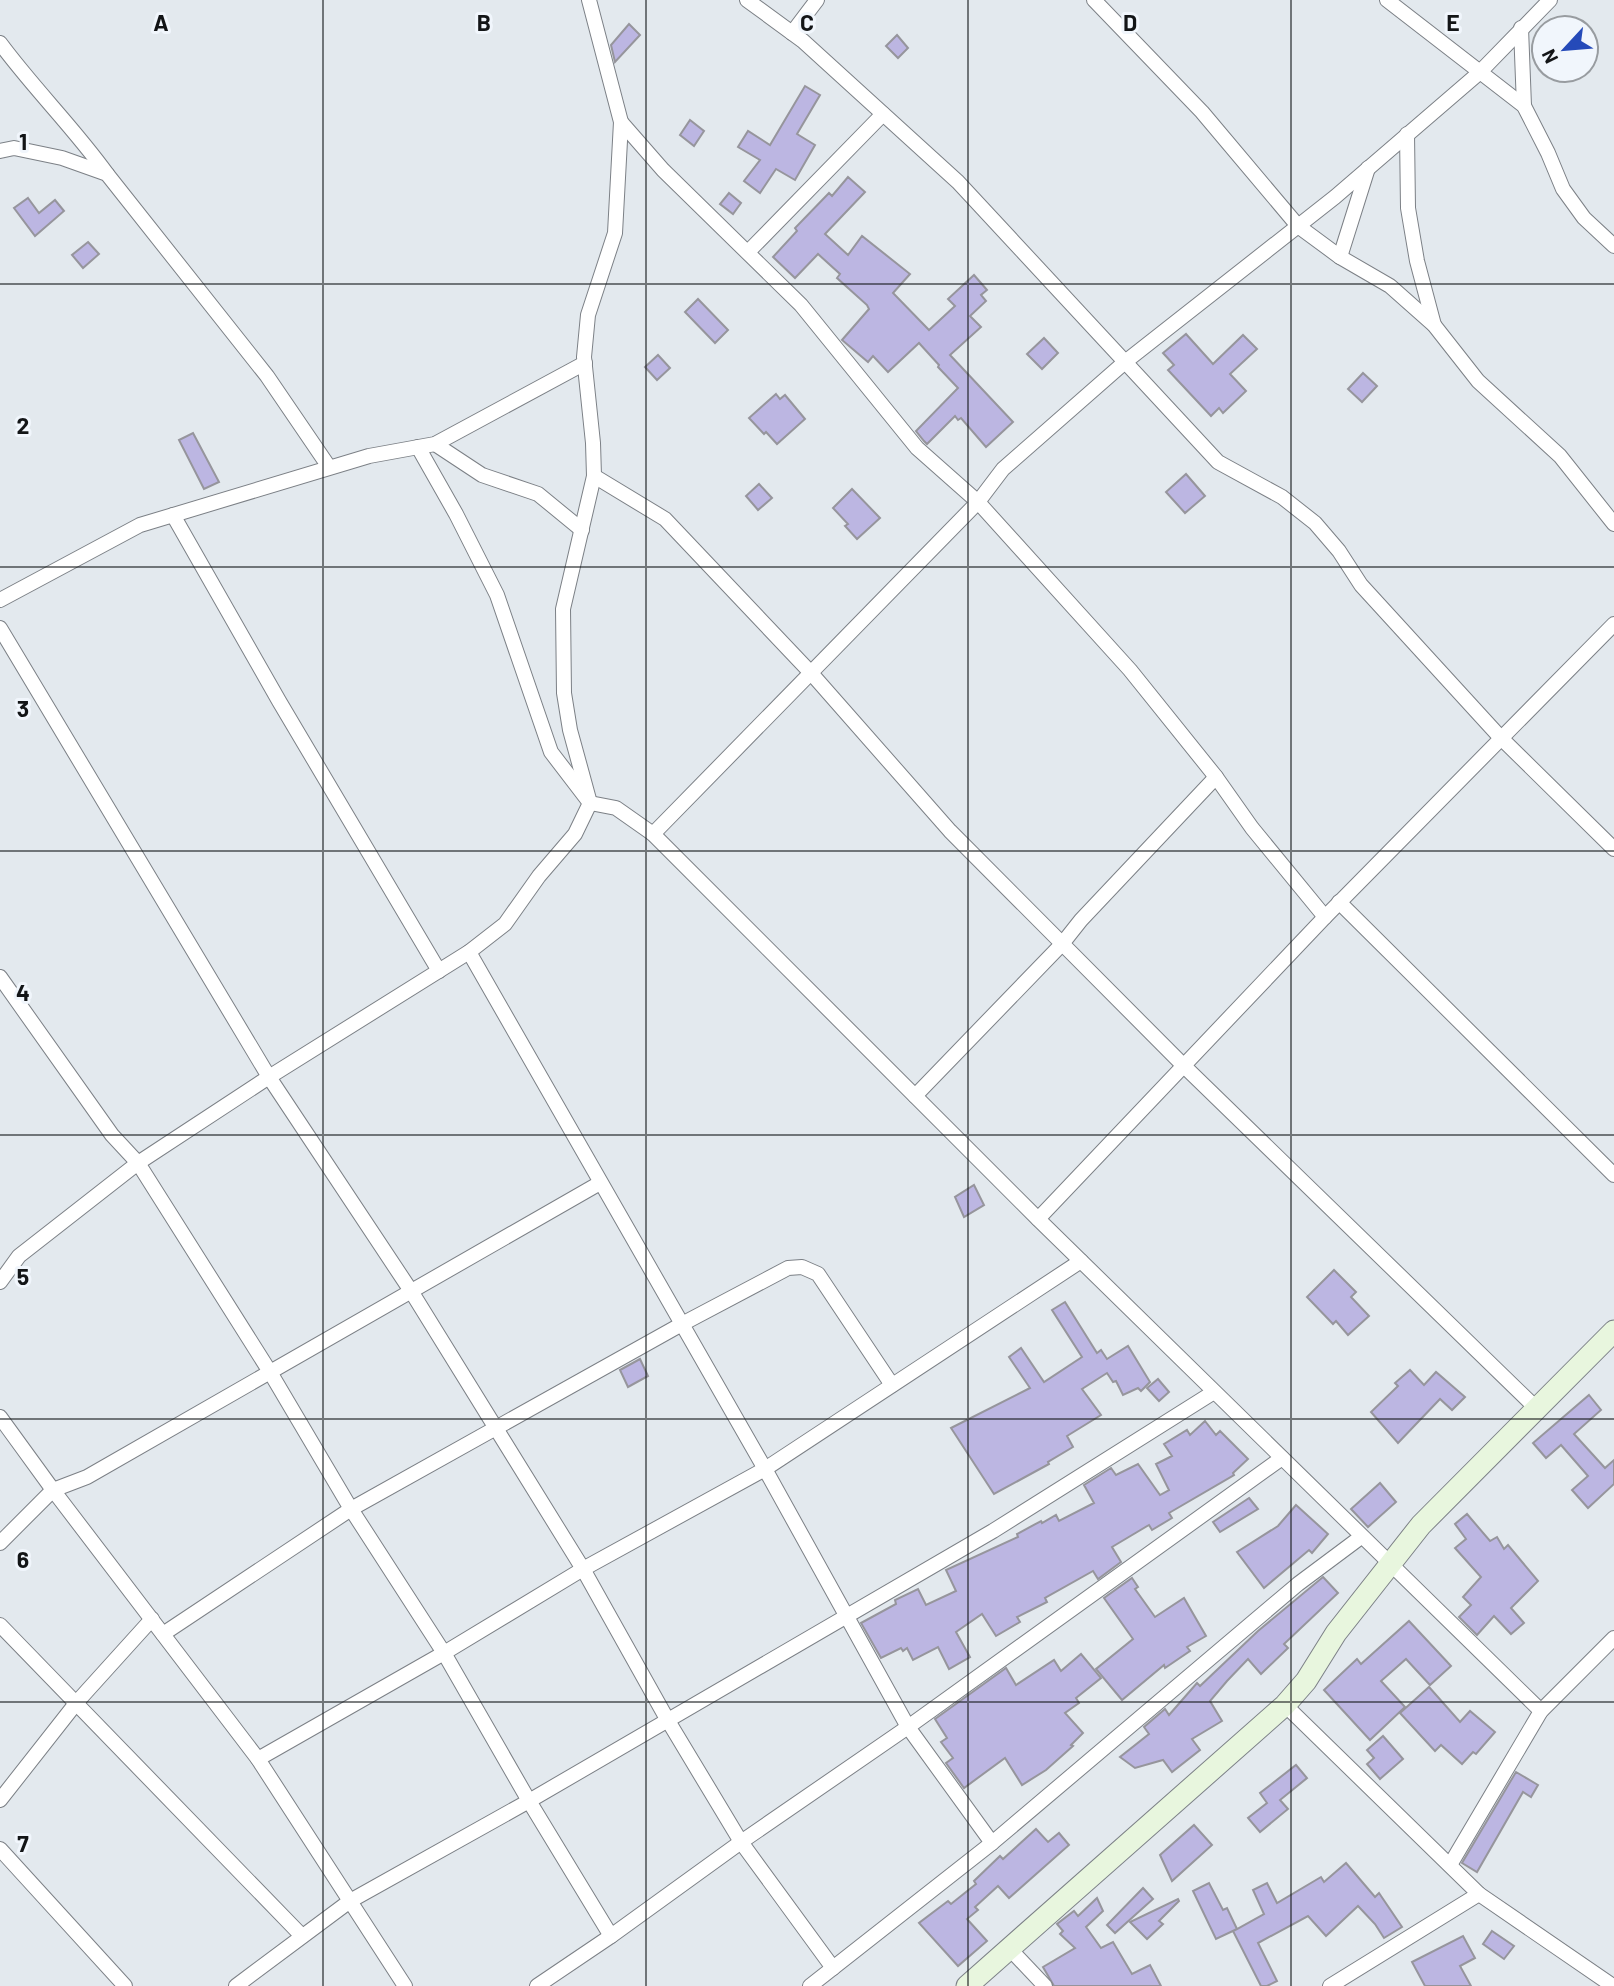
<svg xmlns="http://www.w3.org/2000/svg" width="1614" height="1986" font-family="Barlow,sans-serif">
	<rect width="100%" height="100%" fill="#e3e9ee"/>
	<!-- building -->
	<g fill="#bcb6e2" stroke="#96959c" stroke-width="2">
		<polygon points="629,24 640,35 615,62 611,45"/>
		<polygon points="897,35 908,48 898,58 886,46"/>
		<polygon points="805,86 820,95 797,134 815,145 795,180 776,169 760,193 744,181 760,160 738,147 748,131 770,145"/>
		<polygon points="690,120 704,131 694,146 680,135"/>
		<polygon points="848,177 865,192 825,234 848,255 862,236 910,274 893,293 929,330 955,306 948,299 974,275 987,290 981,295 986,301 970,316 981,327 950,355 1013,422 986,447 961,418 958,420 955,416 927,444 924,441 916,431 958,388 938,367 939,365 919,343 888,372 873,356 868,362 842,340 869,309 867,305 837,278 840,274 818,254 795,278 773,257 797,231 795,228 829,193 832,196"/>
		<polygon points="729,193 741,203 733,214 720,204"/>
		<polygon points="28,198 39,213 55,200 64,211 35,236 14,208"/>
		<polygon points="88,242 99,254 83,268 72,255"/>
		<polygon points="698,299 728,330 715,343 685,312"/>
		<polygon points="1186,334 1213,364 1243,335 1257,349 1230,374 1246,391 1223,413 1219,408 1211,416 1168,370 1174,365 1163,353"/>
		<polygon points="1044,338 1058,353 1042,369 1027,354"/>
		<polygon points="658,355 670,368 657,380 645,367"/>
		<polygon points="1363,373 1377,386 1362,402 1348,389"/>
		<polygon points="776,394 780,399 785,395 805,419 777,444 766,432 764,434 749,418"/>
		<polygon points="193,433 219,482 204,489 179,440"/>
		<polygon points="1186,474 1205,496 1185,513 1166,492"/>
		<polygon points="759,484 772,498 758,510 746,496"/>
		<polygon points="852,489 880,518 857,539 845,526 848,524 833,508"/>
		<polygon points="974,1185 984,1205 964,1217 955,1197"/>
		<polygon points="1334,1270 1356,1292 1351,1297 1369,1316 1348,1335 1336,1321 1333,1324 1307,1297"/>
		<polygon points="1065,1302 1097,1353 1101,1350 1107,1359 1128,1346 1150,1382 1141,1391 1138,1388 1123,1395 1116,1381 1113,1382 1107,1373 1082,1389 1101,1415 1067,1436 1073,1447 1048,1462 1049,1464 994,1494 951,1428 1030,1388 1009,1357 1021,1348 1044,1382 1082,1357 1052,1310"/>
		<polygon points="640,1359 648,1376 628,1387 620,1370"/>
		<polygon points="1410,1370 1424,1385 1436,1372 1465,1397 1452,1410 1440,1399 1398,1443 1371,1412 1398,1386 1395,1383"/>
		<polygon points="1158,1379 1169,1392 1159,1401 1147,1388"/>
		<polygon points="1589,1395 1601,1410 1574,1434 1605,1468 1614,1460 1614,1484 1588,1508 1572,1490 1588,1476 1561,1445 1546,1458 1533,1443"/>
		<polygon points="1205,1421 1216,1435 1220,1431 1248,1459 1233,1473 1234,1475 1169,1513 1172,1518 1152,1530 1149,1525 1112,1547 1121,1562 1098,1579 1093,1571 1045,1598 1047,1602 1017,1617 1020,1622 996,1636 982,1614 956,1632 970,1657 949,1669 938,1647 913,1660 907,1648 903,1651 901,1648 881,1658 861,1623 896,1604 895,1600 918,1589 926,1605 956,1591 946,1570 1018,1537 1017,1534 1041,1521 1042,1523 1056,1515 1059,1521 1094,1503 1084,1485 1111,1468 1116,1475 1138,1464 1160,1495 1169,1490 1156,1464 1172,1456 1164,1444 1187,1430 1190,1435"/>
		<polygon points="1380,1483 1396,1502 1368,1527 1351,1509"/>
		<polygon points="1249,1498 1258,1509 1220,1532 1213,1522"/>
		<polygon points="1296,1505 1328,1534 1312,1553 1309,1550 1264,1588 1237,1552 1278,1526"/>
		<polygon points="1467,1514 1490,1541 1497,1537 1504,1549 1508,1545 1538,1581 1511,1608 1524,1623 1511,1634 1494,1616 1477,1635 1459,1617 1471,1605 1463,1597 1481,1577 1455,1548 1466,1539 1455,1524"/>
		<polygon points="1323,1577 1338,1593 1284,1644 1288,1648 1261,1674 1248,1659 1227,1681 1210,1701 1222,1721 1192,1739 1200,1750 1172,1772 1163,1760 1135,1768 1120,1757 1149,1734 1144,1727 1165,1709 1169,1715 1197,1683 1200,1686 1258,1631"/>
		<polygon points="1132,1578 1138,1587 1135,1589 1155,1617 1184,1598 1206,1636 1187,1647 1190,1651 1165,1668 1164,1665 1122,1700 1096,1669 1133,1639 1104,1598"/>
		<polygon points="1409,1621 1451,1666 1430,1685 1406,1659 1381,1681 1405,1707 1370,1740 1324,1690 1357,1659 1361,1664"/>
		<polygon points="1081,1654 1101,1678 1076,1698 1079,1703 1065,1713 1083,1733 1071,1745 1073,1746 1046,1770 1022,1785 1005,1758 964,1788 946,1763 953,1758 941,1742 947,1738 935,1719 1006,1668 1016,1685 1054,1660 1061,1671"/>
		<polygon points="1429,1687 1460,1722 1470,1711 1495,1732 1476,1754 1473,1752 1462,1764 1441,1745 1435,1751 1400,1713"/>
		<polygon points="1383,1736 1403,1759 1380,1779 1367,1764 1374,1758 1367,1750"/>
		<polygon points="1296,1765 1307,1778 1280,1800 1288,1809 1260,1832 1248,1818 1267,1803 1260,1793"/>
		<polygon points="1516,1772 1538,1785 1531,1797 1523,1792 1477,1872 1462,1863"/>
		<polygon points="1194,1825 1212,1845 1172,1881 1160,1855"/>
		<polygon points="1036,1829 1048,1842 1059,1833 1069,1845 1009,1898 998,1886 975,1907 978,1910 967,1919 987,1941 958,1966 919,1923 948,1901 951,1904 976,1884 974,1881 1000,1856 1003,1859"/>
		<polygon points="1346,1863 1375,1897 1379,1893 1402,1927 1384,1938 1375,1924 1358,1906 1326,1936 1308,1916 1258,1943 1277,1981 1267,1986 1261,1986 1233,1931 1237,1929 1216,1939 1193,1891 1209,1883 1223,1910 1227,1908 1237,1929 1264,1914 1253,1890 1267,1883 1277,1903 1321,1877 1324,1882"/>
		<polygon points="1143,1888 1153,1899 1115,1933 1107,1925"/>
		<polygon points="1097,1898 1103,1911 1086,1927 1101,1948 1113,1942 1132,1974 1150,1965 1161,1986 1054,1986 1043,1967 1075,1948 1060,1934 1063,1931 1057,1924 1074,1911 1078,1916"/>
		<polygon points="1178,1899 1179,1901 1159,1921 1163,1924 1147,1939 1130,1922"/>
		<polygon points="1492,1931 1514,1946 1504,1959 1483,1944"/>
		<polygon points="1463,1936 1475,1958 1460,1966 1471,1986 1425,1986 1412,1962"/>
	</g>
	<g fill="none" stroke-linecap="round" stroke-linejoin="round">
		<defs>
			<g id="street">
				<polyline points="747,0 803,41 958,182 1218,462 1282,497 1315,523 1339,551 1361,585 1500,737 1614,849"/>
				<polyline points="1094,0 1202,112 1298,226 1340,257 1390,286 1434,325 1478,381 1560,456 1614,524"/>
				<polyline points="1387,0 1524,106 1548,153 1563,189 1584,218 1614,246"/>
				<polyline points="1521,28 1524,106"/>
				<polyline points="792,33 817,0"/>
				<path d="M0,43C34,89 74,128 107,174"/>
				<polyline points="621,122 663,170 801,305 917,448 978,502 1130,670 1216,777 1252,828 1325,917"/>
				<polyline points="1407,134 1408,208 1417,261 1434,325"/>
				<polyline points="0,151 14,148 62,158 107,174 267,376 329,467"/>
				<polyline points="748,252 883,114"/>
				<polyline points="1340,257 1368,168"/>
				<polyline points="435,444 482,475 538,494 582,530"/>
				<polyline points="418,447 456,514 497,595 551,752 590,803 616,808 653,834 1038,1219 1541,1711"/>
				<polyline points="594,476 665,519 811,673 950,831 1184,1066 1536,1408"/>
				<polyline points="173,515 279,701 439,971"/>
				<polyline points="0,600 140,525 369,456 435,444 585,363"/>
				<polyline points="0,628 269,1077 411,1291 583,1569 667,1719 741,1842 833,1968"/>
				<polyline points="653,834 978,502 1003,469 1125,362 1335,197 1479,73 1550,0"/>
				<polyline points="1339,902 1614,1175"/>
				<polyline points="469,952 765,1469 908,1727 992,1843"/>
				<polyline points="0,977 112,1135 138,1163 270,1372 351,1509 444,1653 529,1801 611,1936"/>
				<polyline points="915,1096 1062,944 1081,920 1216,777"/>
				<polyline points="1038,1219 1325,917 1614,624"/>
				<polyline points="0,1282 19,1256 138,1163 269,1077 469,952 505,924 539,876 575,834 590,803 570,730 564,693 563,609 594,476 593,443 584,357 588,315 615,233 621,122 589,0"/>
				<polyline points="0,1417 53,1490 258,1759 405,1986"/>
				<polyline points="0,1543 53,1490 87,1477 600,1183"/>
				<polyline points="0,1625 302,1936"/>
				<polyline points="163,1634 351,1509 682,1324 788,1268 802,1267 818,1274 892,1385"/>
				<polyline points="1285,1705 1479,1894 1613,1986"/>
				<polyline points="258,1759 444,1653 583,1569 765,1469 1081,1261"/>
				<polyline points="0,1800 77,1702 152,1619"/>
				<polyline points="0,1849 125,1986"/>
				<polyline points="1450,1865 1541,1711 1614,1638"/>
				<polyline points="1009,1948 1045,1986"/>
				<polyline points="236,1986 350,1901 529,1801 993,1531 1214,1392"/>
				<polyline points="537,1986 611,1936 741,1842 908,1727 1282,1458"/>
				<polyline points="810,1986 992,1843 1298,1584 1361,1537"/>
				<polyline points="1330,1986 1479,1894"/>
			</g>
			<polyline id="secondary" points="967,1986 1285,1705 1306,1681 1336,1633 1421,1525 1614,1331"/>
		</defs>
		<!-- street casing -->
		<use href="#street" stroke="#7c8086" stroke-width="16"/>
		<!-- secondary casing -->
		<use href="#secondary" stroke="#7c8086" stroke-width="23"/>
		<!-- street -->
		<use href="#street" stroke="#fff" stroke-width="14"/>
		<!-- secondary -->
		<use href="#secondary" stroke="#e8f6de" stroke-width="21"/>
	</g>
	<!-- grid -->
	<path fill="none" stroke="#131517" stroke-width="2" stroke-opacity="0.55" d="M323,0V1986M646,0V1986M968,0V1986M1291,0V1986M0,284H1614M0,567H1614M0,851H1614M0,1135H1614M0,1419H1614M0,1702H1614"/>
	<g font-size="23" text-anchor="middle" font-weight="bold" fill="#131517" stroke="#f1f6fc" stroke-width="6" stroke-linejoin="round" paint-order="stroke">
		<text x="161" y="31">A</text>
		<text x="484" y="31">B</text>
		<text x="807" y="31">C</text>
		<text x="1130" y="31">D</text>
		<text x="1453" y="31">E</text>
		<text x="23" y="150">1</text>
		<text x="23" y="434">2</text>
		<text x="23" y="717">3</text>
		<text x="23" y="1001">4</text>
		<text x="23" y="1285">5</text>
		<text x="23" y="1568">6</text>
		<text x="23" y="1852">7</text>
	</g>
	<!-- north arrow -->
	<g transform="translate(1565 49) rotate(244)"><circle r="33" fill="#f1f6fc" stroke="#989ca0" stroke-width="2"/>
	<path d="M0-5L12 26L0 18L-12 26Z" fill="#254ab9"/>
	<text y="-10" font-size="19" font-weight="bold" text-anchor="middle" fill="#131517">N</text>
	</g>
</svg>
